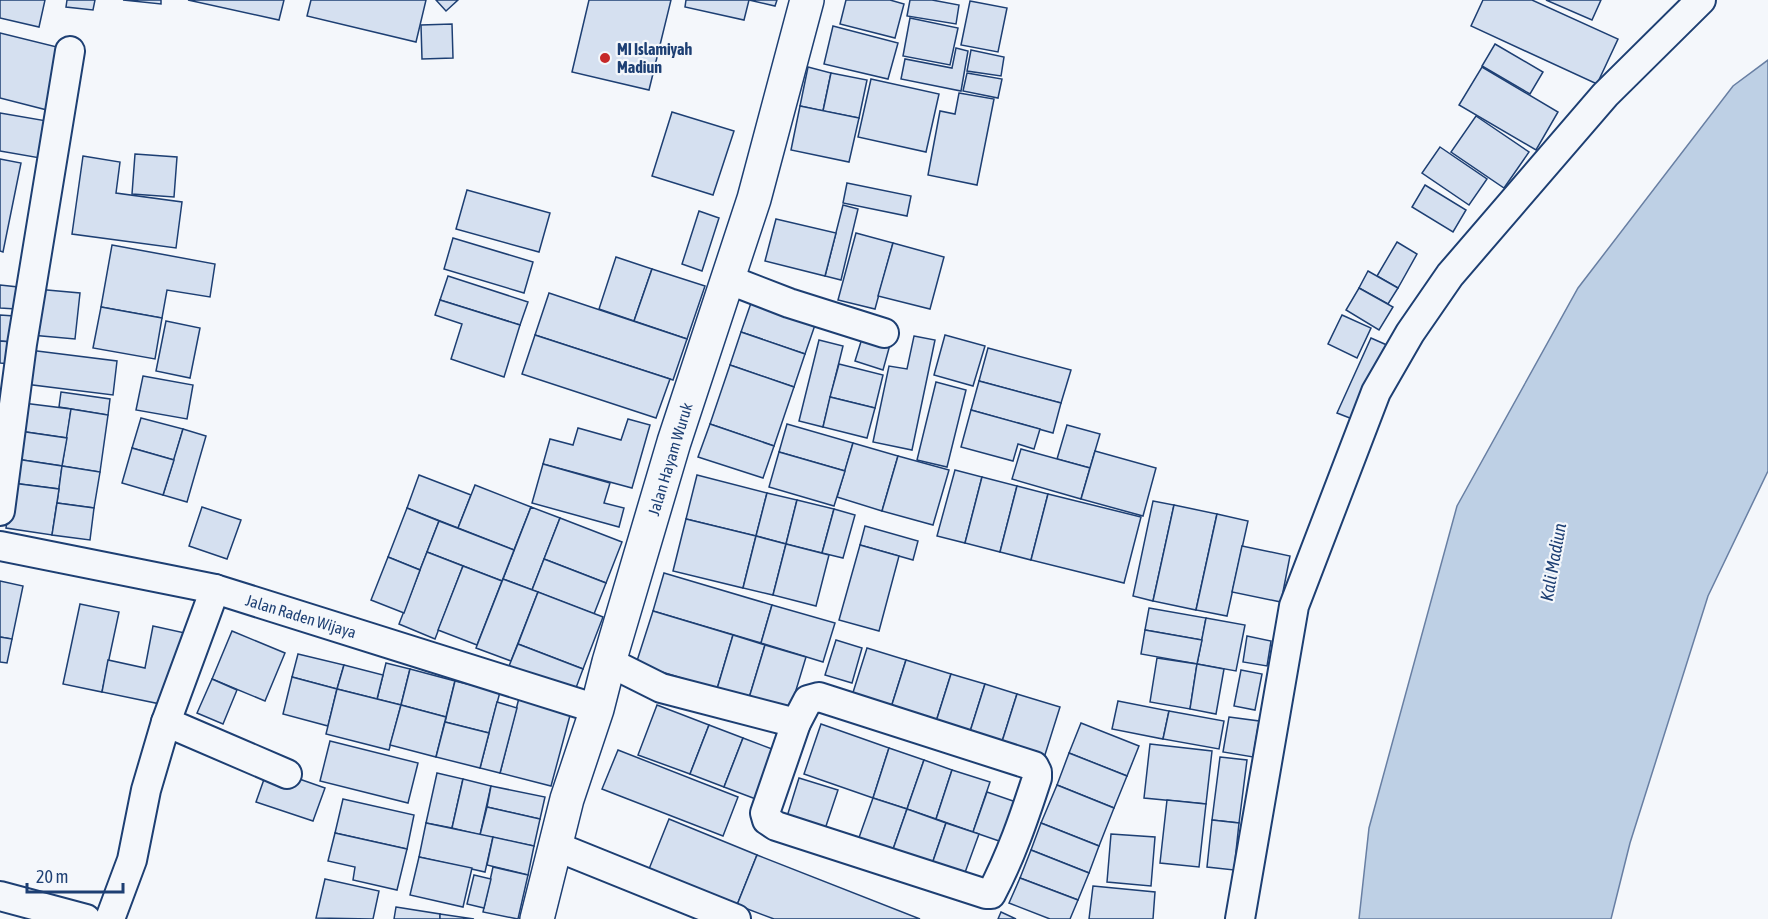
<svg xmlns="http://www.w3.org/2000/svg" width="1768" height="919" font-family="'Asap Condensed',sans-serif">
	<rect width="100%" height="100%" fill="#f4f7fb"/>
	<!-- water -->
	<polygon fill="#bed0e5" stroke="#687fa3" stroke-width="1.5" points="1768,60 1768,471 1708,596 1630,843 1611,919 1359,919 1369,828 1457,506 1578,288 1733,86"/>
	<!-- building -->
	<g fill="#d5e0f0" stroke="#1d3f73" stroke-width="1.5">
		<polygon points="0,0 45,0 39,27 0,18"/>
		<polygon points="67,0 95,0 93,10 66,7"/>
		<polygon points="123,0 161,0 161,4"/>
		<polygon points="188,0 284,0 279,20"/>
		<polygon points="311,0 426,0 416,42 307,16"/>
		<polygon points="436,0 458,0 446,11"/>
		<polygon points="589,0 671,0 649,90 572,72"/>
		<polygon points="686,0 749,0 744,20 685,7"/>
		<polygon points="749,0 777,0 775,6"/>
		<polygon points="846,0 890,0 904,4 895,38 840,24"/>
		<polygon points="910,0 932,0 959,5 956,24 907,16"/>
		<polygon points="1483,0 1532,0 1618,39 1597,84 1471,26"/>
		<polygon points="1546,0 1601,0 1592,20"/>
		<polygon points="970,1 1007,8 998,52 961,45"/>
		<polygon points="910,18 958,28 950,65 903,56"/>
		<polygon points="452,24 453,58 422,59 421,25"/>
		<polygon points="833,26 898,43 888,79 824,64"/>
		<polygon points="0,33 61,48 47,110 0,98"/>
		<polygon points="1495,44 1543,72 1530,94 1482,66"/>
		<polygon points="956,48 968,51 961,91 901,79 905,59 952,68"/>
		<polygon points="971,50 1004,57 1001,76 967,71"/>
		<polygon points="808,67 831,73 823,111 800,106"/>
		<polygon points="1482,67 1558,112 1536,150 1459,105"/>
		<polygon points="831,73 867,80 859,118 823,111"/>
		<polygon points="967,73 1002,79 998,98 963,91"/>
		<polygon points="871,79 939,94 926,152 858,137"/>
		<polygon points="959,93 994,99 977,185 928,175 940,111 955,114"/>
		<polygon points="800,106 859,118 849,162 791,150"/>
		<polygon points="672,112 734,131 713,195 652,176"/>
		<polygon points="0,113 47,121 40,158 0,151"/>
		<polygon points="1476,116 1529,152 1504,188 1451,152"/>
		<polygon points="1440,147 1487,179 1469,205 1422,173"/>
		<polygon points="135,154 177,157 174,197 132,194"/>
		<polygon points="83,156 120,162 116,193 182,202 176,248 72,234"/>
		<polygon points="0,159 21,163 3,252 0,251"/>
		<polygon points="847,183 911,196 907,216 843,203"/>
		<polygon points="1425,185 1466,210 1453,232 1412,207"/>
		<polygon points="467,190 550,213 539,252 456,229"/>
		<polygon points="843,205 858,209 841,280 825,276"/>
		<polygon points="699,211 719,218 702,271 682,264"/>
		<polygon points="776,219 836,233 825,276 765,261"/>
		<polygon points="856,233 893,243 875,309 838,300"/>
		<polygon points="453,238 533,262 524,293 444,269"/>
		<polygon points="1397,242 1417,254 1398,288 1377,276"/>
		<polygon points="893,243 944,257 930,309 878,296"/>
		<polygon points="112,245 215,264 210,297 167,290 162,318 101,307"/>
		<polygon points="616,257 652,269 634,321 599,309"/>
		<polygon points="652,269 705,286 687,339 634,321"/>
		<polygon points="1368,271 1398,288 1388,304 1359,288"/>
		<polygon points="448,276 528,302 520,325 440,300"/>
		<polygon points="0,285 18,287 16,309 0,308"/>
		<polygon points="1359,288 1393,307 1379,330 1346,310"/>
		<polygon points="36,289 80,293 75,339 31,335"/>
		<polygon points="549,293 687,339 673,380 535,335"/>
		<polygon points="440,300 520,325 504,377 451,359 462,324 435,315"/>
		<polygon points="751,303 815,325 805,354 741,332"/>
		<polygon points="101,307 162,318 155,359 93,348"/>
		<polygon points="0,315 14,316 12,342 0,341"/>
		<polygon points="1342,315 1371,328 1357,358 1328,344"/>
		<polygon points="166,321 200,328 190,378 156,371"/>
		<polygon points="741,332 805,354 794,387 730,365"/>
		<polygon points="864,332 891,341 883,370 855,361"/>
		<polygon points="535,335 670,379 656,418 522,374"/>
		<polygon points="945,335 985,346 973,386 934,375"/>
		<polygon points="914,336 935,340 912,450 873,442 889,366 907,369"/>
		<polygon points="1371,338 1389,346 1355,420 1337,413"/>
		<polygon points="819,340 843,346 823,427 799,421"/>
		<polygon points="0,341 12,342 10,364 0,363"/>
		<polygon points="988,348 1071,370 1061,403 979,381"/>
		<polygon points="29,350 117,361 113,395 25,384"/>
		<polygon points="839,364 883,375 875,408 830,397"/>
		<polygon points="730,365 794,387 774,446 710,424"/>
		<polygon points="143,376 193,385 187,419 136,410"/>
		<polygon points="979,381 1061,403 1053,433 971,410"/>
		<polygon points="936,382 966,390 947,467 917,460"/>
		<polygon points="61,392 110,399 108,415 59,407"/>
		<polygon points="830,397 875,408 867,438 823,427"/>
		<polygon points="23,403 71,409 67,438 19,431"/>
		<polygon points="71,409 108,415 100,472 62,466"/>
		<polygon points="971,410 1040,429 1034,449 1018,444 1013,461 961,447"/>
		<polygon points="141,418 183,429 174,460 132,448"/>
		<polygon points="628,419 650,425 632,488 543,464 550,439 573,445 578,428 621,440"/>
		<polygon points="710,424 774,446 763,478 698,457"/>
		<polygon points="787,424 853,443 845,471 779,452"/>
		<polygon points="1067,425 1100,434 1090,468 1057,459"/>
		<polygon points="183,429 206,436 187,502 163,495"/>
		<polygon points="19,431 67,438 62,466 16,459"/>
		<polygon points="853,443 898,456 882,511 837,497"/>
		<polygon points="132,448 174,460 163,495 122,483"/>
		<polygon points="1021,449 1090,468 1081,499 1012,479"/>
		<polygon points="1095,451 1156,468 1143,516 1081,499"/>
		<polygon points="779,452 845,471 834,506 769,487"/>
		<polygon points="898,456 949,470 933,525 882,511"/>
		<polygon points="16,459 62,466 59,489 12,483"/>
		<polygon points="543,464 610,483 604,503 624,508 619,527 532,503"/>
		<polygon points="62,466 100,472 94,508 57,503"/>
		<polygon points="955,470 982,477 965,543 937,536"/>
		<polygon points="419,475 471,495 458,528 407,508"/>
		<polygon points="697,475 767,493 756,536 686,519"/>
		<polygon points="982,477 1017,486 1000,552 965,543"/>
		<polygon points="12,483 59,489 52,535 6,528"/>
		<polygon points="475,485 531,507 514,550 458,528"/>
		<polygon points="1017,486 1048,494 1031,560 1000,552"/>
		<polygon points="767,493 797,500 786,544 756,536"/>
		<polygon points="1048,494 1141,517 1124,583 1031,560"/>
		<polygon points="797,500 834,509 822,553 786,544"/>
		<polygon points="1153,501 1174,505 1153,601 1133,596"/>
		<polygon points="57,503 94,508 90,540 52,535"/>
		<polygon points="1174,505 1217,514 1196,610 1153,601"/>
		<polygon points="202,507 241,520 227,559 189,546"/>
		<polygon points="531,507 560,518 532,590 503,579"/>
		<polygon points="407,508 439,521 420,570 388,557"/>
		<polygon points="834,509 855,515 843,558 822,553"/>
		<polygon points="1217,514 1248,521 1227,616 1196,610"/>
		<polygon points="560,518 622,542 606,583 544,559"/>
		<polygon points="686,519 756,536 743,588 673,571"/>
		<polygon points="439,521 514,550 502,581 427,552"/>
		<polygon points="865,526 918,541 913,560 860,545"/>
		<polygon points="756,536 786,544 773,595 743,588"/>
		<polygon points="786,544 829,555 816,606 773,595"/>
		<polygon points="860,545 899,556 879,631 839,620"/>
		<polygon points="1242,546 1290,556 1281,602 1232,592"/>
		<polygon points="427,552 463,566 435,639 399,624"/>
		<polygon points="388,557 420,570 404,613 371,600"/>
		<polygon points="544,559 606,583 594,614 532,590"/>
		<polygon points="463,566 502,581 477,645 438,630"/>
		<polygon points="664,573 772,605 761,643 653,611"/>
		<polygon points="503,579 538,592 511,661 476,648"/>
		<polygon points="0,581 23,586 12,639 0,637"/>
		<polygon points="538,592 603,617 583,669 518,644"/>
		<polygon points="80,604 119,612 102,692 63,684"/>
		<polygon points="772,605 835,623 823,662 761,643"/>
		<polygon points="1149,608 1206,618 1202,640 1145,630"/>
		<polygon points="653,611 733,635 717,689 636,664"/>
		<polygon points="1206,618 1245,625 1236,671 1197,664"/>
		<polygon points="153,626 185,633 170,706 102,692 108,660 145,668"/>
		<polygon points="1145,630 1202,640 1197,664 1141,654"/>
		<polygon points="232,631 285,653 265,701 212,679"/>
		<polygon points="733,635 765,645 749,698 717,689"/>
		<polygon points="1247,636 1271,641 1267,666 1243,662"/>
		<polygon points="0,637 12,639 7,663 0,662"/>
		<polygon points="836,640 862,648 852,683 825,675"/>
		<polygon points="518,644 583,669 573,696 507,671"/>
		<polygon points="765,645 806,657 790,710 749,698"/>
		<polygon points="867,648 906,660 889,714 850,702"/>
		<polygon points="298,654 344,665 337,689 292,677"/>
		<polygon points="1157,658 1197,664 1190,709 1150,702"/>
		<polygon points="906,660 951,674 934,728 889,714"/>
		<polygon points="386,663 410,669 401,705 377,699"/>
		<polygon points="1197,664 1224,669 1216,714 1190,709"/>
		<polygon points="344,665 383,675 377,699 337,689"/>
		<polygon points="410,669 455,681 446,717 401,705"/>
		<polygon points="1241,670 1262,674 1255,710 1234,706"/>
		<polygon points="951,674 985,684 968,738 934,728"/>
		<polygon points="292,677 337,689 328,726 283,714"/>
		<polygon points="212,679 237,690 223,724 197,713"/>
		<polygon points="455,681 500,692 489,733 445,722"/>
		<polygon points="985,684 1017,694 1000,748 968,738"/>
		<polygon points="337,689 401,705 389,750 326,734"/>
		<polygon points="520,694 572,708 551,786 500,773"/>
		<polygon points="1017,694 1060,707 1043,761 1000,748"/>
		<polygon points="1118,701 1169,711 1163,739 1112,729"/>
		<polygon points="497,702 517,708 500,773 480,768"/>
		<polygon points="401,705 446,717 436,757 390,745"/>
		<polygon points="657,705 709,725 690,774 638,755"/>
		<polygon points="1169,711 1224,721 1219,749 1163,739"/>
		<polygon points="1229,717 1259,721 1253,757 1223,752"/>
		<polygon points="445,722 489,733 480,768 436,757"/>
		<polygon points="1081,723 1139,746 1127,776 1069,753"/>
		<polygon points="821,724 889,748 873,798 804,774"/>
		<polygon points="709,725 743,738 724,787 690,774"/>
		<polygon points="743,738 780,752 761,801 724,787"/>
		<polygon points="330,741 418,763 408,803 320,781"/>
		<polygon points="1150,744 1212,751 1206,804 1144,798"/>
		<polygon points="889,748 924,760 907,809 873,798"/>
		<polygon points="618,750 738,797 723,836 602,789"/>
		<polygon points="1069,753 1127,776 1114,808 1057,785"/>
		<polygon points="1220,757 1247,760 1239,823 1212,820"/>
		<polygon points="924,760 952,770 936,819 907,809"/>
		<polygon points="268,768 325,788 313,821 256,802"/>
		<polygon points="952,770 990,782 973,832 936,819"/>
		<polygon points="437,773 463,779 452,828 426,823"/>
		<polygon points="799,778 838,790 823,835 785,823"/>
		<polygon points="463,779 491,786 480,835 452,828"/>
		<polygon points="1057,785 1114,808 1099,846 1041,823"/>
		<polygon points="491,786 545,797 540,819 487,807"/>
		<polygon points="987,792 1016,802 1002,842 973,832"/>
		<polygon points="873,798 907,809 890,858 856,846"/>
		<polygon points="343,799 414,815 407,849 335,833"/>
		<polygon points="1167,800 1206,804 1199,867 1160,863"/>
		<polygon points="487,807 540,819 534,846 480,835"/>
		<polygon points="907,809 946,823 931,867 890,858"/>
		<polygon points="669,819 757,855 737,905 649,869"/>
		<polygon points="1212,820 1239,823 1234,870 1207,867"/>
		<polygon points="426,823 493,837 485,872 419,857"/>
		<polygon points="946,823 979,834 963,878 931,867"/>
		<polygon points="1041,823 1099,846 1089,873 1031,850"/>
		<polygon points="335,833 407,849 397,890 353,880 355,867 328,861"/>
		<polygon points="1111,834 1155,837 1151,886 1107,882"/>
		<polygon points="493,837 534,846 528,875 487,865"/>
		<polygon points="1031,850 1089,873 1078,900 1020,878"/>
		<polygon points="757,855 920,919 774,919 737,905"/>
		<polygon points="419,857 472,868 463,907 410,895"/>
		<polygon points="493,867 528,875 518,919 483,912"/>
		<polygon points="474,875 491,879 484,908 467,904"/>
		<polygon points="1020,878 1078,900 1070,919 1050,919 1009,903"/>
		<polygon points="325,879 379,891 373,919 316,918"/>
		<polygon points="1093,886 1155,892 1153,919 1089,919"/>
		<polygon points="396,907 440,914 440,919 394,919"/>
		<polygon points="1001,912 1016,919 998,919"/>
		<polygon points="440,914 474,919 440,919"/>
	</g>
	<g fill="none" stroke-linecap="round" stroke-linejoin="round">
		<defs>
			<g id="minor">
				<polyline points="727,279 789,303 884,333"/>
				<polyline points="0,511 22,344 70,51"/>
				<polyline points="0,546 215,589 597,709"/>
				<polyline points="215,589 166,722 287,774"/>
				<polyline points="609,662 661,688 796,723"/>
				<path d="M819,697L1034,766L1037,772V778C1024,818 1011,856 991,894H986L776,826L767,820L765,813L796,723L808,700Z"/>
				<polyline points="555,846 736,919"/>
				<polyline points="0,896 86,919"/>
				<polyline points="110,919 132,860 146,790 166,722"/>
				<polyline points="1240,919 1294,606 1376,392 1410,333 1450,275 1605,95 1701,0"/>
			</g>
			<polyline id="secondary" points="537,919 567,799 597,709 609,662 674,442 754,199 807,0"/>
		</defs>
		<!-- minor casing -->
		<use href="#minor" stroke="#1d3f73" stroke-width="32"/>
		<!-- secondary casing -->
		<use href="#secondary" stroke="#1d3f73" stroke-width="36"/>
		<!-- minor -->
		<use href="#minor" stroke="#f4f7fb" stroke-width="28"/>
		<!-- secondary -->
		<use href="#secondary" stroke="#f4f7fb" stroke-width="33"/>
	</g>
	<!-- markers -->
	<circle fill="#c62828" stroke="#f4f7fb" stroke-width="2" cx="605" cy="58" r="6"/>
	<g text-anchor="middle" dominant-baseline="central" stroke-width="4.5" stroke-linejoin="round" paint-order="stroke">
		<!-- poi labels -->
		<g font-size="16" font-weight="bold" fill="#1d3f73" stroke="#f4f7fb" text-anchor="start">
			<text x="617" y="49">MI Islamiyah<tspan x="617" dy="18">Madiun</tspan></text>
		</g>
		<!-- street labels -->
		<g font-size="16" fill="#1d3f73" stroke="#f4f7fb">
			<text transform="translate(670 459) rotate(-73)">Jalan Hayam Wuruk</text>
			<text transform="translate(301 616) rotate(17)">Jalan Raden Wijaya</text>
		</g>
		<!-- water labels -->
		<g font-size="18" font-style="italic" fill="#1d3f73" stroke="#f4f7fb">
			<text transform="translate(1553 562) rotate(-80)">Kali Madiun</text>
		</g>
	</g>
	<!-- scale -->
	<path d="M27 883v9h96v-9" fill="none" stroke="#1d3f73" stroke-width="3"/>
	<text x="36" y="883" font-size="18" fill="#1d3f73" stroke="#f4f7fb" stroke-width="4.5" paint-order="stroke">20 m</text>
</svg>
